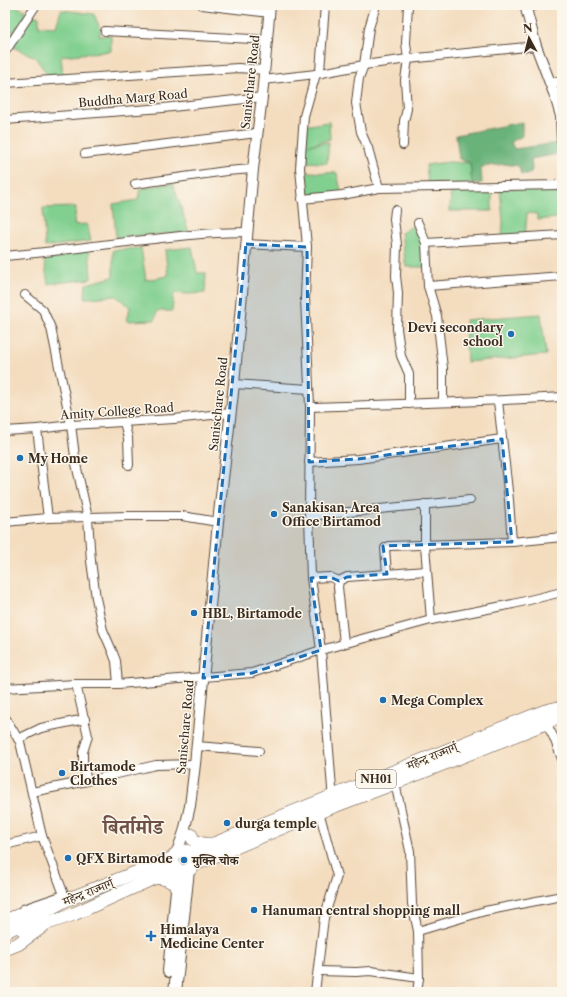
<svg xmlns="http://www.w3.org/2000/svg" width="567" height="997" font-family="'Libre Caslon Text','Noto Serif Devanagari',serif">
	<rect width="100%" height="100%" fill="#fbf7ec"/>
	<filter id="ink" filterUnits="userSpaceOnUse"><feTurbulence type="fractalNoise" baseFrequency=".025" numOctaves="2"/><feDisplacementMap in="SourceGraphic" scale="8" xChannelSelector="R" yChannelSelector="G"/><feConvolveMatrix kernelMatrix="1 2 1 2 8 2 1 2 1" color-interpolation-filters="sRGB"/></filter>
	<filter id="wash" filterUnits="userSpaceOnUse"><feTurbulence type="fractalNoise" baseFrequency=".012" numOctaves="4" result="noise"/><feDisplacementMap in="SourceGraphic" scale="16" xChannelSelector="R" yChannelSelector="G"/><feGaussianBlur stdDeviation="0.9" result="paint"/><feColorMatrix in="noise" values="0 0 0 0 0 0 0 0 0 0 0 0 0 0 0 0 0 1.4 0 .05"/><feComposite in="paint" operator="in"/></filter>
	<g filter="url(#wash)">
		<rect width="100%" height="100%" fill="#f4ddbf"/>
		<!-- green -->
		<g fill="#82d090" stroke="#5e7d57">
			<polygon points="5,5 12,5 25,10 24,18 28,13 39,17 39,26 56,27 61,10 94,14 101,31 99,36 111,35 111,51 61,56 63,76 48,76 35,57 6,44 19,24 5,39"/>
			<polygon points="329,122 330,139 309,145 329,142 327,163 300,162 303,126"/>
			<polygon points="449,162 470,163 472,184 428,184 426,165"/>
			<polygon points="305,172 337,173 342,195 302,199"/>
			<path d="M172,183C179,198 183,215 189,232L116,238L113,204L138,200L140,189Z"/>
			<polygon points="562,186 562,207 556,218 537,220 537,214 527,213 525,238 502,239 503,221 500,189"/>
			<polygon points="451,189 492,189 492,211 450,211"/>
			<polygon points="76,207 74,225 87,224 91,241 45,247 43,208"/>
			<polygon points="418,223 425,244 425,267 406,267 401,233"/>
			<polygon points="89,247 91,279 48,284 43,253"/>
			<polygon points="192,247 197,273 206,273 205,293 188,294 174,293 172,311 157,311 155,320 127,321 130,307 116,296 85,298 86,284 113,277 113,250 141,248 146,280 168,276 165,250"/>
			<polygon points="541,314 546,355 467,362 465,320"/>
		</g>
		<!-- forest -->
		<polygon fill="#69b27a" stroke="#526e4c" points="522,122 522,136 511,142 514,149 558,143 558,154 531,159 532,169 530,174 521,174 519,166 504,164 481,167 482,183 472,184 470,163 459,159 456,135"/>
	</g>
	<g filter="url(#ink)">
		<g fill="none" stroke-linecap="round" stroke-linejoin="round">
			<defs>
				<g id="minor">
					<polyline points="202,5 270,13"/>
					<polyline points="376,5 369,28 364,65 359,78 356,103 361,132 368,148 379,188"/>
					<polyline points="526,8 538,5"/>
					<polyline points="105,31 268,40"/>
					<polyline points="5,52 36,5"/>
					<polyline points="316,74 364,65 408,59 536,46"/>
					<polyline points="316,74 320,71 325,5"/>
					<polyline points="263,80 316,74 304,116 300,168 307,247 305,298 310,407 309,516 311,578 321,650 431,620 513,604 562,592"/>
					<polyline points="5,83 238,68 264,70"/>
					<polyline points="549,83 562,81"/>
					<polyline points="5,120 163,108 262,97"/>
					<polyline points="403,145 404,121 407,109 405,80 408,59 406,43 408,5"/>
					<polyline points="85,154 257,133"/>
					<polyline points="135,184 226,171 253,169"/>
					<polyline points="302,199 342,195 379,188 562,185"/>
					<polyline points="395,210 394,219 397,245 396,276 398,293 397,329 401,356 409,374 409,404"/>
					<polyline points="418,223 426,243 428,286 437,316 443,368 443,402"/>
					<polyline points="426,243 562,235"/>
					<polyline points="246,244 307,247"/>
					<path d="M5,256C55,252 104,244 154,239C185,235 216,232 248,232"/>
					<polyline points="428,286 562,276"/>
					<polyline points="25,295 43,310 51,328 71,425 76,464 88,518 91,561 96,598 103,630 113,653 116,661 118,684"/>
					<polyline points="234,384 309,389"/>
					<polyline points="498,401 509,500 512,542"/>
					<path d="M310,407C394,404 478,402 562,397"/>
					<polyline points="124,422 128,438 129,465"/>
					<polyline points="37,429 48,518"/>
					<polyline points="5,431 37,429 71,425 174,419 230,413"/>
					<polyline points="309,462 358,459 502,439"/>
					<polyline points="425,504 425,546 431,620"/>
					<polyline points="309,516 470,500"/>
					<polyline points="5,522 48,518 128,516 182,516 218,522"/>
					<polyline points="387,574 385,548 389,546 512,542 562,537"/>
					<polyline points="311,578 330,577 339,581"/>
					<polyline points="344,643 338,587 339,581 347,577 426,571"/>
					<polyline points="76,684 88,736 83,752 83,765 87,781"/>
					<polyline points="5,688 76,684 118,684 252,673 321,650 333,801"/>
					<polyline points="5,717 20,742 42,836 66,900"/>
					<polyline points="546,723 554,738 562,759"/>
					<polyline points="18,739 41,728 85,719"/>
					<polyline points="197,746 259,751"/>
					<polyline points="395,783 410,851 412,904 418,931 485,911 562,896"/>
					<polyline points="32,792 87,781 156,765 195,764"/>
					<polyline points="5,845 42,836"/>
					<polyline points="23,909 64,895"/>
					<polyline points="318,971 356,972 371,971 419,978"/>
					<polyline points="315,992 324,918 337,876 318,808"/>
					<polyline points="417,992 419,978 418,931"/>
				</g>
				<g id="tertiary">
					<polyline points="525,5 536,46 555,96 561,116 562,140"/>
					<polyline points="177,852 184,832 190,806 195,764 218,522 234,384 253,169 262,97 270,5"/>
				</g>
				<g id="primary">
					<polyline points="169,971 179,870"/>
					<polyline points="175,992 188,870"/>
				</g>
				<g id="trunk">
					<path d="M191,835C194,845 203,844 211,844"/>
					<polyline points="191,853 545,711 562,707"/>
					<polyline points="193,865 319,812 395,783 546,723 562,714"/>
					<path d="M155,877C164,878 171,879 177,887"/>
					<polyline points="5,921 29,911"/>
					<polyline points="22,929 48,923 74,914 176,868"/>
					<path d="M5,932L66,900L173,858C177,850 184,849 191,853C203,872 172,880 173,858"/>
					<polyline points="5,949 18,944 43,926"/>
				</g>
			</defs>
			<!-- minor casing -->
			<use href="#minor" stroke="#574536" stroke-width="10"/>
			<!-- tertiary casing -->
			<use href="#tertiary" stroke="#574536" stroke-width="12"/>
			<!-- primary casing -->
			<use href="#primary" stroke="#574536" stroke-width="14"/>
			<!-- trunk casing -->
			<use href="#trunk" stroke="#574536" stroke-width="14"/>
			<!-- minor -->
			<use href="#minor" stroke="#fff" stroke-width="8"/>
			<!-- tertiary -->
			<use href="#tertiary" stroke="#fff" stroke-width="10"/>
			<!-- primary -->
			<use href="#primary" stroke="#fff" stroke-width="12"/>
			<!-- trunk -->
			<use href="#trunk" stroke="#fff" stroke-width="13"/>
		</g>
	</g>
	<!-- marked area -->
	<path fill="#1f6fb2" fill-opacity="0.2" stroke="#1f6fb2" stroke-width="3" stroke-dasharray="8 5" stroke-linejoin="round" d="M246,244L307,247L309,462L358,459L502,439L512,542L383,546L387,574L347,577L339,581L330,577L311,578L321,650L252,673L203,678Z"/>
	<!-- markers -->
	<g fill="#1f6fb2" stroke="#fbf7ec" stroke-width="1.5">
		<circle cx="511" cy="334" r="4"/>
		<circle cx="20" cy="458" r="4"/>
		<circle cx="274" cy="514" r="4"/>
		<circle cx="194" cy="613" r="4"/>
		<circle cx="383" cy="700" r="4"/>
		<circle cx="62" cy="773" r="4"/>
		<circle cx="227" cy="823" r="4"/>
		<circle cx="68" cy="858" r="4"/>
		<circle cx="184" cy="860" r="4"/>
		<circle cx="254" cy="910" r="4"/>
		<path d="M149 930h4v4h4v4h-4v4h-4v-4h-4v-4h4z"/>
	</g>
	<g text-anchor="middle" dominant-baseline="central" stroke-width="3" stroke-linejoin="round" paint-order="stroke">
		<!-- shield labels -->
		<rect fill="#fbf7ec" stroke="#75685c" stroke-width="1" x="356" y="770" width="40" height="18" rx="3"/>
		<g font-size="11" font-weight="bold" fill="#3b2a1e">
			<text x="376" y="779">NH01</text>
		</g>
		<!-- street labels -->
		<g font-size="12" fill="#3b2a1e" stroke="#fbf7ec">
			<text transform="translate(250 82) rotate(-84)">Sanischare Road</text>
			<text transform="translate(133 98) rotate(-5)">Buddha Marg Road</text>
			<text transform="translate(218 404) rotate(-84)">Sanischare Road</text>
			<text transform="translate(117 411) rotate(-4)">Amity College Road</text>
			<text transform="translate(185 727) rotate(-85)">Sanischare Road</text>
			<text transform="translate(432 756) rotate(-22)">महेन्द्र राज्मार्ग्</text>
			<text transform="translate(88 892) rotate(-22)">महेन्द्र राज्मार्ग्</text>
		</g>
		<!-- poi labels -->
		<g font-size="12" font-weight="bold" fill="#3b2a1e" stroke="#fbf7ec" text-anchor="start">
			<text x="503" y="327" text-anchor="end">Devi secondary<tspan x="503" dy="14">school</tspan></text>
			<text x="28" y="458">My Home</text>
			<text x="282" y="507">Sanakisan, Area<tspan x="282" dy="14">Office Birtamod</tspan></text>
			<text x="202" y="613">HBL, Birtamode</text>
			<text x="391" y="700">Mega Complex</text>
			<text x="70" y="766">Birtamode<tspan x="70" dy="14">Clothes</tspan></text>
			<text x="235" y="823">durga temple</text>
			<text x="76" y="858">QFX Birtamode</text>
			<text x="192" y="860">मुक्ति चोक</text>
			<text x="262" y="910">Hanuman central shopping mall</text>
			<text x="160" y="929">Himalaya<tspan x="160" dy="14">Medicine Center</tspan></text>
		</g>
		<!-- town labels -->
		<g font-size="20" font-weight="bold" fill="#6f5047" stroke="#fbf7ec">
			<text x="133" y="827">बिर्तामोड</text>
		</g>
	</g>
	<!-- margin -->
	<rect width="567" height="997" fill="none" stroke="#fbf7ec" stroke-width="20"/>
	<!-- north arrow -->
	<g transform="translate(529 38) rotate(353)" stroke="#fbf7ec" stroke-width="3" paint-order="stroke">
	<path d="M0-3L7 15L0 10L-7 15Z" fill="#3b2a1e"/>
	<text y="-6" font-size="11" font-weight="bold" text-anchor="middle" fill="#3b2a1e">N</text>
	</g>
</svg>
